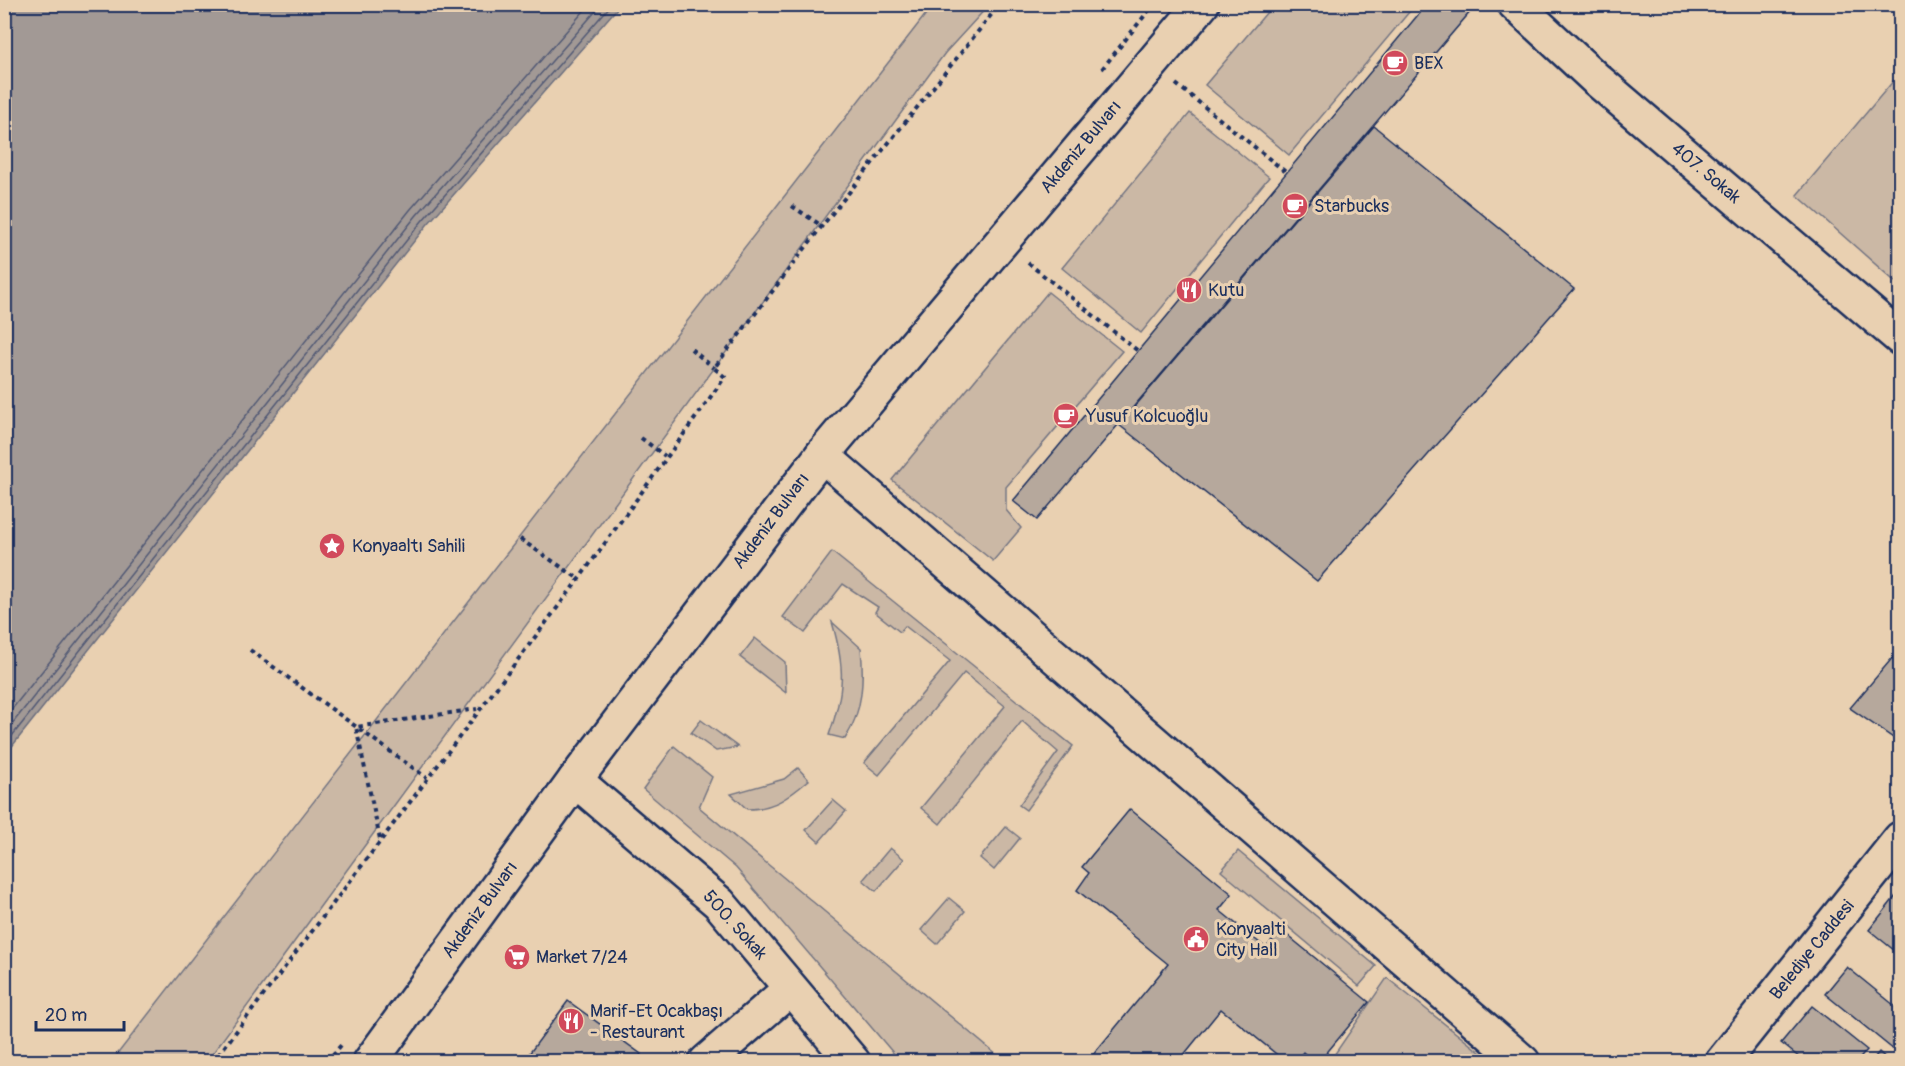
<svg xmlns="http://www.w3.org/2000/svg" width="1905" height="1066" font-family="Pangolin,sans-serif">
	<rect width="100%" height="100%" fill="#e9d0b1"/>
	<filter id="ink" filterUnits="userSpaceOnUse"><feTurbulence type="fractalNoise" baseFrequency=".0167" numOctaves="2"/><feDisplacementMap in="SourceGraphic" scale="12" xChannelSelector="R" yChannelSelector="G"/><feConvolveMatrix kernelMatrix="1 2 1 2 8 2 1 2 1" color-interpolation-filters="sRGB"/></filter>
	<g filter="url(#ink)">
		<!-- green -->
		<g fill="#cbb8a5" stroke="#737482" stroke-width="1.5">
			<polygon points="933,5 989,5 945,53 207,1061 112,1061"/>
			<polygon points="1273,5 1415,5 1289,155 1205,85"/>
			<polygon points="1900,73 1900,286 1797,195"/>
			<polygon points="1190,113 1269,177 1141,333 1062,268"/>
			<polygon points="1048,292 1122,351 1006,487 1006,510 1021,528 993,561 892,480"/>
			<polygon points="832,552 1073,746 1026,810 1019,805 1058,752 1022,721 940,824 921,808 1005,706 964,673 879,775 864,763 950,661 905,626 900,632 875,612 878,607 843,584 805,633 783,617"/>
			<path d="M832,622L861,648C864,680 863,711 845,739L829,735C845,690 845,667 832,622Z"/>
			<polygon points="755,638 785,662 786,693 740,657"/>
			<polygon points="701,720 738,747 716,751 691,733"/>
			<polygon points="674,746 712,777 699,807 1004,1061 900,1061 736,868 643,789"/>
			<path d="M798,768L809,780C789,797 774,809 747,809L731,794L784,779Z"/>
			<polygon points="833,800 846,811 819,842 806,830"/>
			<polygon points="1006,827 1020,838 994,870 980,858"/>
			<polygon points="890,848 904,859 876,891 863,880"/>
			<polygon points="1238,851 1376,966 1359,986 1221,871"/>
			<polygon points="949,898 965,911 937,944 921,930"/>
			<polygon points="1387,978 1491,1061 1330,1061"/>
		</g>
		<!-- water -->
		<polygon fill="#a29995" stroke="#6c6f7f" stroke-width="1.5" points="5,4 620,5 427,225 5,755"/>
		<g fill="none" stroke-linecap="round" stroke-linejoin="round">
			<!-- shore -->
			<g stroke="#515974" stroke-width="1.5">
				<polyline points="4,719 410,210 590,4"/>
				<polyline points="4,734 416,216 602,4"/>
				<polyline points="4,746 422,221 612,4"/>
			</g>
		</g>
		<!-- building -->
		<g fill="#b6a89c" stroke="#1b2f5e" stroke-width="1.5">
			<polygon points="1427,4 1463,4 1471,11 1037,520 1013,501"/>
			<polygon points="1374,126 1574,289 1317,581 1119,425"/>
			<polygon points="1900,649 1900,741 1899,742 1850,708"/>
			<polygon points="1130,809 1232,894 1219,910 1266,948 1281,930 1369,1002 1319,1062 1314,1062 1303,1052 1295,1062 1286,1062 1221,1009 1178,1062 1087,1062 1168,964 1077,890 1089,873 1082,867"/>
			<polygon points="1900,891 1900,955 1869,930"/>
			<polygon points="1847,967 1900,1010 1900,1055 1825,994"/>
			<polygon points="568,1001 641,1054 636,1062 523,1062"/>
			<polygon points="1812,1006 1867,1050 1857,1062 1805,1062 1781,1043"/>
			<polygon points="1879,1052 1890,1062 1871,1062"/>
		</g>
		<g fill="none" stroke-linecap="round" stroke-linejoin="round">
			<defs>
				<g id="minor">
					<polyline points="1515,4 1596,79 1900,338"/>
					<polyline points="822,455 1523,1062"/>
					<polyline points="575,780 719,903 853,1062"/>
					<polyline points="706,1062 790,989"/>
				</g>
				<g id="major">
					<polyline points="370,1062 575,780 822,455 1202,4"/>
					<polyline points="1722,1062 1900,839"/>
				</g>
			</defs>
			<!-- minor casing -->
			<use href="#minor" stroke="#1b2f5e" stroke-width="38"/>
			<!-- major casing -->
			<use href="#major" stroke="#1b2f5e" stroke-width="38"/>
			<!-- path -->
			<g stroke="#1b2f5e" stroke-width="4" stroke-dasharray="4.5 4.5" stroke-linecap="butt">
				<polyline points="1102,69 1154,4"/>
				<polyline points="1176,84 1287,173"/>
				<polyline points="792,206 822,226"/>
				<polyline points="1028,263 1138,351"/>
				<polyline points="691,349 714,368"/>
				<polyline points="641,438 665,456"/>
				<polyline points="520,539 579,579"/>
				<polyline points="250,650 427,778"/>
				<polyline points="380,839 356,727 477,709"/>
				<polyline points="213,1062 579,579 725,377 714,368 822,226 1000,4"/>
				<polyline points="326,1062 343,1043"/>
			</g>
			<!-- minor -->
			<use href="#minor" stroke="#e9d0b1" stroke-width="33"/>
			<!-- major -->
			<use href="#major" stroke="#e9d0b1" stroke-width="33"/>
		</g>
	</g>
	<!-- icons -->
	<defs>
		<symbol id="cafe-disc" viewBox="-11 -11 22 22"><circle r="9.5" fill="#d1495b" stroke="#e9d0b1"/><path d="M-5.5-4.5H6V0H3Q3 3.5 0 3.5H-2.5Q-5.5 3.5-5.5 0ZM3-3.2v2h1.7v-2ZM-6 4.5H4V6H-6Z" fill="#fff"/></symbol>
		<symbol id="restaurant-disc" viewBox="-11 -11 22 22"><circle r="9.5" fill="#d1495b" stroke="#e9d0b1"/><path d="M-5-6h1v4h1v-4h1v4h1v-4h1v5L-1.5 .5V6h-2V.5L-5-1ZM5-6V6H3V1.5H1.5Q1.5-4 5-6Z" fill="#fff"/></symbol>
		<symbol id="sight-disc" viewBox="-11 -11 22 22"><circle r="9.5" fill="#d1495b" stroke="#e9d0b1"/><path d="M0-6L1.8-2.2L6-1.7L2.9 1.2L3.7 5.4L0 3.3L-3.7 5.4L-2.9 1.2L-6-1.7L-1.8-2.2Z" fill="#fff"/></symbol>
		<symbol id="civic-disc" viewBox="-11 -11 22 22"><circle r="9.5" fill="#d1495b" stroke="#e9d0b1"/><path d="M-.6-6.5H3V-4.5H.6V-3L4-1V1h2V6H-6V1h2V-1L-.6-3ZM-1.2 2.5V6h2.4V2.5Z" fill="#fff"/></symbol>
		<symbol id="supermarket-disc" viewBox="-11 -11 22 22"><circle r="9.5" fill="#d1495b" stroke="#e9d0b1"/><path d="M-6-5.5h2.5l.6 2H6L4.5 2H-2.5L-4.4-4H-6ZM-1.5 3.2a1.3 1.3 0 1 0 .1 0ZM3 3.2a1.3 1.3 0 1 0 .1 0Z" fill="#fff"/></symbol>
	</defs>
	<g fill-rule="evenodd">
		<use href="#cafe-disc" x="1380" y="48" width="30" height="30"/>
		<use href="#cafe-disc" x="1280" y="191" width="30" height="30"/>
		<use href="#restaurant-disc" x="1174" y="275" width="30" height="30"/>
		<use href="#cafe-disc" x="1051" y="401" width="30" height="30"/>
		<use href="#sight-disc" x="317" y="531" width="30" height="30"/>
		<use href="#civic-disc" x="1181" y="924" width="30" height="30"/>
		<use href="#supermarket-disc" x="502" y="942" width="30" height="30"/>
		<use href="#restaurant-disc" x="556" y="1006" width="30" height="30"/>
	</g>
	<g text-anchor="middle" dominant-baseline="central" stroke-width="6" stroke-linejoin="round" paint-order="stroke">
		<!-- poi labels -->
		<g font-size="18" fill="#1b2f5e" stroke="#e9d0b1" text-anchor="start">
			<text x="1414" y="63">BEX</text>
			<text x="1314" y="206">Starbucks</text>
			<text x="1208" y="290">Kutu</text>
			<text x="1086" y="416">Yusuf Kolcuoğlu</text>
			<text x="352" y="546">Konyaaltı Sahili</text>
			<text x="1216" y="929">Konyaalti<tspan x="1216" dy="21">City Hall</tspan></text>
			<text x="536" y="957">Market 7/24</text>
			<text x="590" y="1011">Marif-Et Ocakbaşı<tspan x="590" dy="21">- Restaurant</tspan></text>
		</g>
		<!-- street labels -->
		<g font-size="18" fill="#1b2f5e" stroke="#e9d0b1">
			<text transform="translate(1081 147) rotate(-50)">Akdeniz Bulvarı</text>
			<text transform="translate(1706 173) rotate(40)">407. Sokak</text>
			<text transform="translate(771 521) rotate(-53)">Akdeniz Bulvarı</text>
			<text transform="translate(480 910) rotate(-54)">Akdeniz Bulvarı</text>
			<text transform="translate(735 925) rotate(48)">500. Sokak</text>
			<text transform="translate(1812 950) rotate(-51)">Belediye Caddesi</text>
		</g>
	</g>
	<!-- margin -->
	<rect width="1905" height="1066" fill="none" stroke="#e9d0b1" stroke-width="24"/>
	<rect x="12" y="12" width="1881" height="1042" fill="none" stroke="#1b2f5e" stroke-width="2" filter="url(#ink)"/>
	<!-- scale -->
	<path d="M36 1021v9h88v-9" fill="none" stroke="#1b2f5e" stroke-width="3"/>
	<text x="45" y="1021" font-size="18" fill="#1b2f5e" stroke="#e9d0b1" stroke-width="4.5" paint-order="stroke">20 m</text>
</svg>
